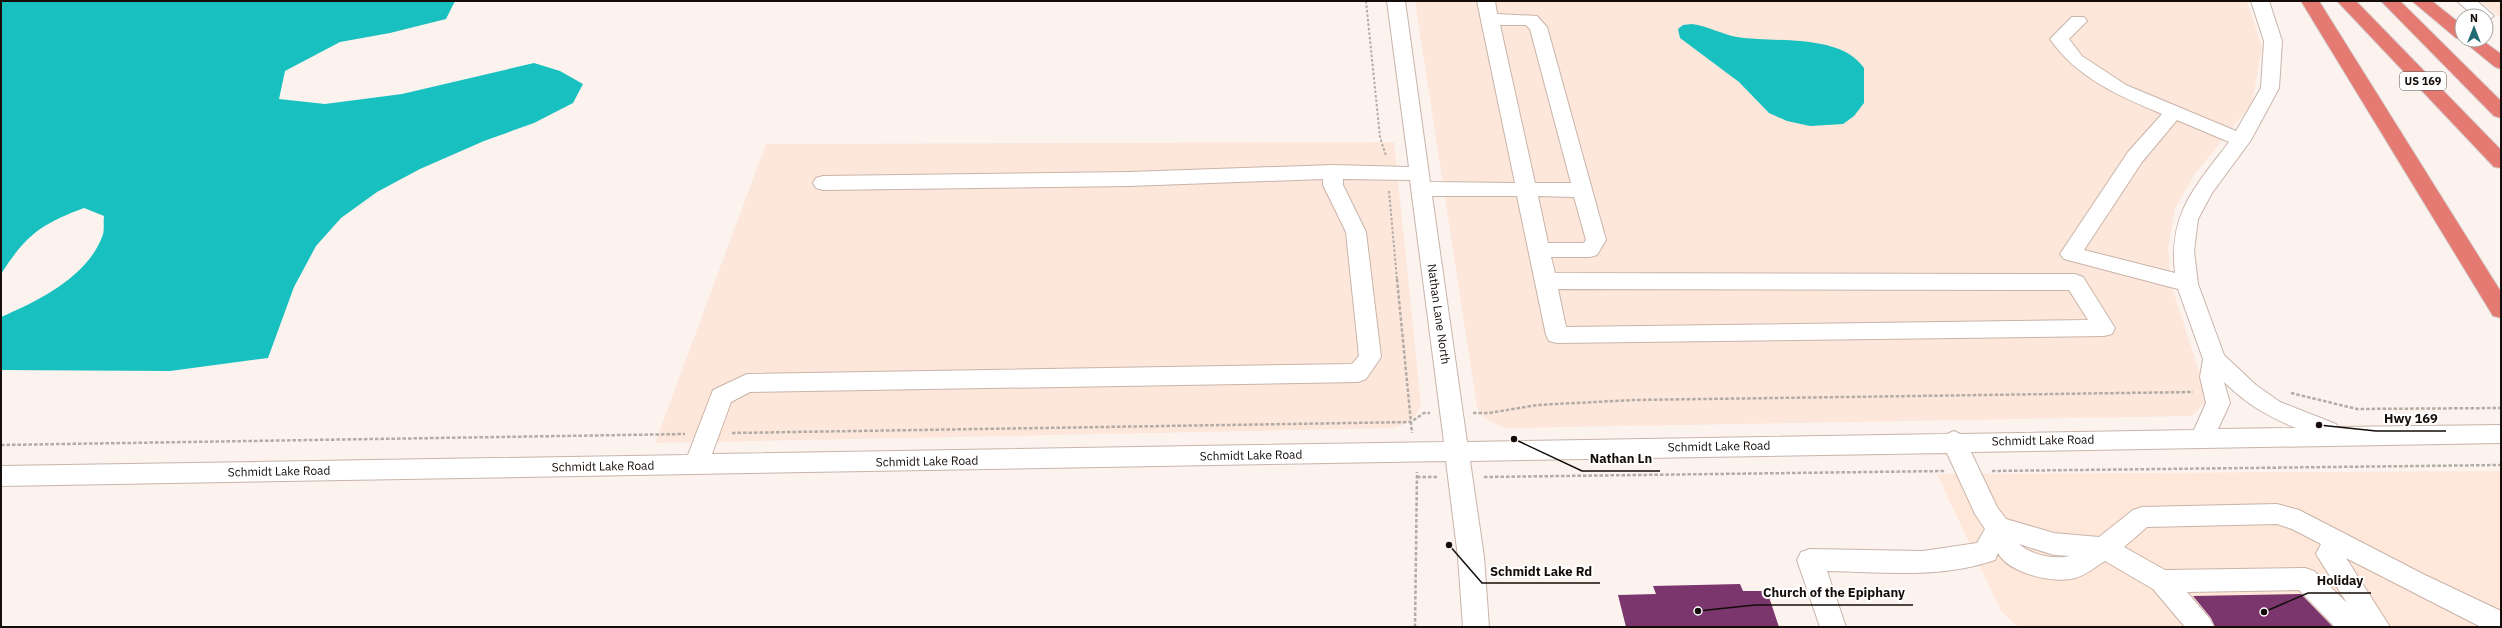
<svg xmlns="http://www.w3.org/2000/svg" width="2502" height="628" font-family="'IBM Plex Sans',sans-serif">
	<rect width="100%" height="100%" fill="#fcf3ee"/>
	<!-- built -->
	<polygon fill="#ffe7da" points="2501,471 2501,627 2018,627 2001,611 1937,474"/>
	<!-- industrial -->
	<g fill="#fde6da">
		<polygon points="1415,1 2247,1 2262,47 2252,104 2195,174 2175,209 2168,248 2172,287 2208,399 2192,416 1506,428 1491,422 1481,415 1477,407"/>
		<polygon points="2480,1 2501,1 2501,16 2497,15"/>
		<polygon points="1394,142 1421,405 1416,415 1407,423 1394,428 655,443 766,144"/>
	</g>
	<!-- water -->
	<g fill="#18c0c0">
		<path d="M1,1H455L446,19L390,33L340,42L285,71L279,99L325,104L402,94L534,63L560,71L583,84L573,103L534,123L484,141L420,169L377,192L341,218L316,246L294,287L268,358L170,371L1,370V317C38,301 87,277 102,237C105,231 103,223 104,216L84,208C41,224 26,235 1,274Z"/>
		<path d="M1692,24C1708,26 1721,34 1737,37C1774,43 1840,33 1864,68V103L1854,116L1843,124L1810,126L1787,121L1769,113L1739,82L1680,38L1678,29L1683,25Z"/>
	</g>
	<!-- building -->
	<g fill="#7c366e">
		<polygon points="1740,584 1743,591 1767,591 1779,627 1626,627 1618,595 1656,594 1653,586"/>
		<polygon points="2301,594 2333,627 2215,627 2211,618 2193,596"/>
	</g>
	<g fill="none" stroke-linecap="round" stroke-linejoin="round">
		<defs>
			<g id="minor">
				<path d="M1387,1H1405L1430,182L1515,183L1477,1H1495L1497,14L1537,16L1547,27L1606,240L1597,255L1590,257H1551L1555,273L2075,274L2083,277L2115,328L2112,334L2104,336L1557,343L1549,341L1546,335L1517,196H1432L1467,442L1947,434L1954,431L1960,434L2194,430L2206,403L2200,377L2203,359L2178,289L2064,259L2060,254L2128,152L2162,114C2119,96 2077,78 2050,39L2072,17H2084L2087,21L2069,39L2082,56L2126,85L2236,131L2261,88L2264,41L2251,1H2269L2282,41L2279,88L2251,140L2212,193L2198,219L2194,251L2198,284L2224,355L2256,385L2280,402L2336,424L2338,427L2501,425V443L1971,452L1997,507L2006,519L2054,533L2099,537L2133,510L2142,507L2277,504L2299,510L2425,575L2501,611V627H2481L2346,558L2390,627H2335L2299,590L2187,592L2210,619L2214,627H2185L2153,589L2105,561C2095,567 2086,575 2075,578C2054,584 2008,573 1998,553L1995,560C1941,579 1883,572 1827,571L1846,627H1820L1797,560L1801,552L1810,549L1923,551L1977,543L1985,529L1975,514L1947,453L1470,461L1484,557L1489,627H1463L1458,557L1446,461L1,486V466L688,455L713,390L747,374L1352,364L1359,356L1346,232L1323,185V179L1129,186L823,190L816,188L813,183L816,178L823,176L1129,172L1333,165L1409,167ZM1500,25H1526L1530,29L1571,183H1535ZM2177,120L2229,142C2195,187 2168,214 2175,273L2084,250L2142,162ZM1343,179L1410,180L1444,442L712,454L731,402L750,392L1358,382L1366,379L1381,357L1366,232L1343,185ZM1538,196L1574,197L1586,240L1584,243H1548ZM1558,289L2069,290L2088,320L1566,327ZM2224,382C2248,405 2265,415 2296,428L2218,429L2230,403ZM2277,524L2292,529L2321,544L2316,554L2347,603L2314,571L2305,568L2165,570L2124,547L2147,527ZM2019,544L2054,555L2070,556C2054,560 2031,555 2019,544Z"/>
				<polygon points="2457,1 2477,1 2494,16 2486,21 2486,16 2474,16"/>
			</g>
			<g id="highway">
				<polygon points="2301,1 2319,1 2501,292 2501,318 2493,316"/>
				<polygon points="2337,1 2356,1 2501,150 2501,168 2494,167"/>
				<polygon points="2381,1 2400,1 2501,101 2501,118 2494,116"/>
				<polygon points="2412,1 2432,1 2462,25 2462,39 2456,38"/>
				<polygon points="2462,40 2482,40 2501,54 2501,69 2495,67"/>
			</g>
		</defs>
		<!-- minor casing -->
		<use href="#minor" stroke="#c9b4a9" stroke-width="2"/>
		<!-- highway casing -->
		<use href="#highway" stroke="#d5d3d3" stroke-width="2"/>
		<!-- path-far1 -->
		<g stroke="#b3aba6" stroke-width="2" stroke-dasharray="2.5 2" stroke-linecap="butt">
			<polyline points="1366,1 1380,137 1386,156"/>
			<polyline points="1389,191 1397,280"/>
		</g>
		<!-- path -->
		<g stroke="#b3aba6" stroke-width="2.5" stroke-dasharray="3.5 2" stroke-linecap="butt">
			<polyline points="1397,279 1412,433"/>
			<polyline points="2291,393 2357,409 2501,408"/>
			<polyline points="1473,413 1489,413 1537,405 1634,400 2193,392"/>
			<polyline points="732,433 1411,422 1424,413 1430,413"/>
			<polyline points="1,445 685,434"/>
			<polyline points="1992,471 2501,465"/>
			<polyline points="1417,477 1437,477"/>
			<polyline points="1484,477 1945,471"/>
			<polyline points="1415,627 1417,472"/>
		</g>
		<!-- minor -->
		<use href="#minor" fill="#fff" fill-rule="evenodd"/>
		<!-- highway -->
		<use href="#highway" fill="#e57a73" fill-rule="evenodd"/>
	</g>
	<g text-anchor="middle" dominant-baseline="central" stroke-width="4" stroke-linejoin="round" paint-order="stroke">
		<!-- shield labels -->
		<rect fill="#fff" stroke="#5a5653" stroke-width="1" x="2400" y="72" width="46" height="18" rx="3"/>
		<g font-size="11" font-weight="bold" fill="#140d09">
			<text x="2423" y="81">US 169</text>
		</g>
		<!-- street labels -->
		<g font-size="12" fill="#140d09" stroke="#fff">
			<text transform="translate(1439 314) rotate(82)">Nathan Lane North</text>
			<text transform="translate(2043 440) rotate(-1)">Schmidt Lake Road</text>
			<text transform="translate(1719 446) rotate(-1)">Schmidt Lake Road</text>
			<text transform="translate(1251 455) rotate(-1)">Schmidt Lake Road</text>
			<text transform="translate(927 461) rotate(-1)">Schmidt Lake Road</text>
			<text transform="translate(603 466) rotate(-1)">Schmidt Lake Road</text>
			<text transform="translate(279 471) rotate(-1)">Schmidt Lake Road</text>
		</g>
	</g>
	<!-- callouts -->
	<path fill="none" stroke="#140d09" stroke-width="1.5" d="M2319 425L2376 431H2446M1514 439L1582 471H1660M1449 545L1482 583H1600M2264 612L2308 593H2371M1698 611L1755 605H1913"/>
	<g fill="#140d09" stroke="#fff" stroke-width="1.5">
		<circle cx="2319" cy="425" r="4"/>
		<circle cx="1514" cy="439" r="4"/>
		<circle cx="1449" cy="545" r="4"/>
		<circle cx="2264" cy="612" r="4"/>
		<circle cx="1698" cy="611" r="4"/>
	</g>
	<g font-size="13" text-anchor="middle" font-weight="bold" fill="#140d09" stroke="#fff" stroke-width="4" stroke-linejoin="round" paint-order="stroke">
		<text x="2411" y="423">Hwy 169</text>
		<text x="1621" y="463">Nathan Ln</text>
		<text x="1541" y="576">Schmidt Lake Rd</text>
		<text x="2340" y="585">Holiday</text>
		<text x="1834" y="597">Church of the Epiphany</text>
	</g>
	<!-- border -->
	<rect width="2502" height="628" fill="none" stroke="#140d09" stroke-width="4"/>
	<!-- north arrow -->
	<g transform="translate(2474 28)"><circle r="19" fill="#ffffff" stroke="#a19e9d"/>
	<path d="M0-3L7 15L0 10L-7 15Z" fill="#206b73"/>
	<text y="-6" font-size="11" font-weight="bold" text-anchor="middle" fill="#140d09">N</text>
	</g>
</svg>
